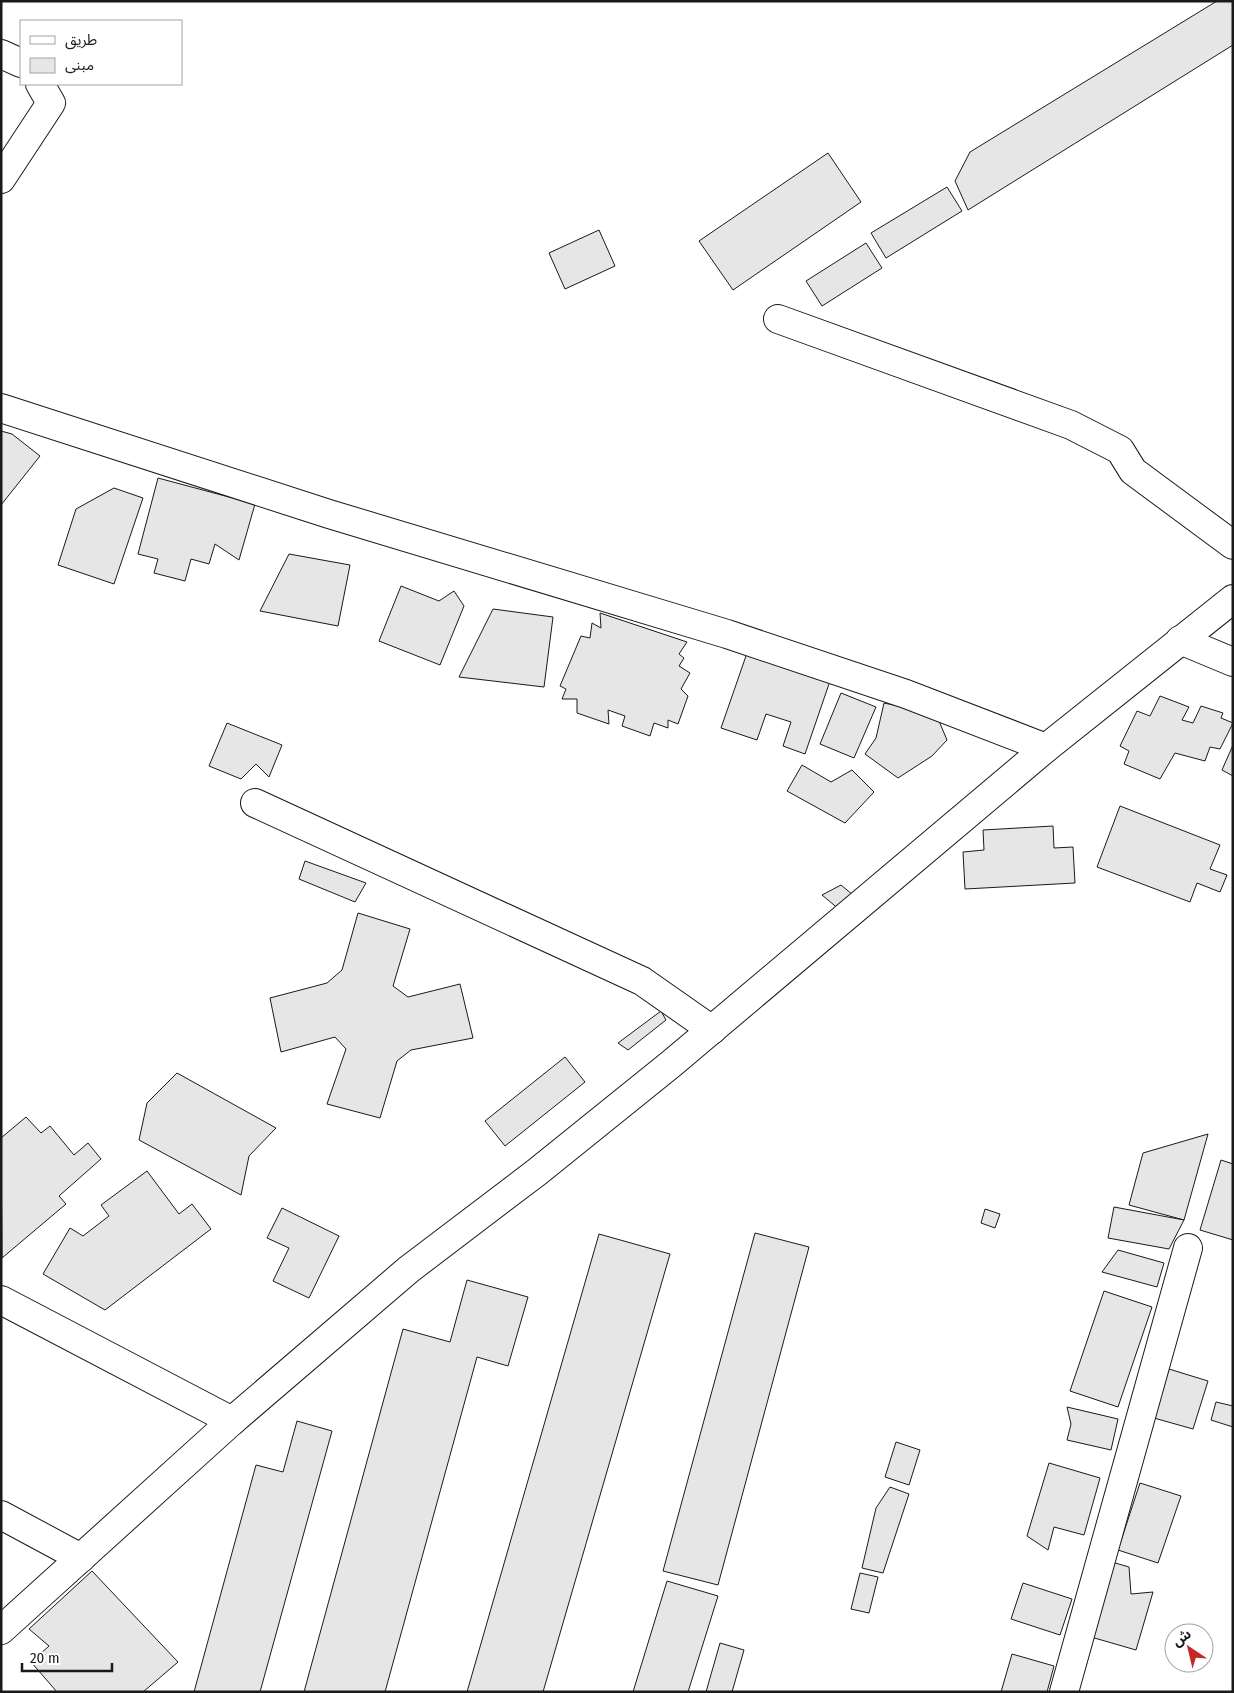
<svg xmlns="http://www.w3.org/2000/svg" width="1234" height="1693" font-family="'Fira Sans Condensed','Noto Sans Arabic',sans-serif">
	<rect width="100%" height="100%" fill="#fff"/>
	<!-- building -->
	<g fill="#e6e6e6" stroke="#1a1a1a">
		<polygon points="1217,1 1233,1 1233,45 968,210 955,181 970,152"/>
		<polygon points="828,153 861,202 733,290 699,241"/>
		<polygon points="947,187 962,211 886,258 871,233"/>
		<polygon points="599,230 615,266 565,289 549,253"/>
		<polygon points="866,243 882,268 822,306 806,281"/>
		<polygon points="1,431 12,434 40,456 1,505"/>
		<polygon points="158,478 255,504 239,560 215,544 209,564 191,559 185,581 154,573 158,559 138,554"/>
		<polygon points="114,488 143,498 114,584 58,565 76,509"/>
		<polygon points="289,554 350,565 338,626 260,611"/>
		<polygon points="401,586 439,601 454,591 464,606 440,665 379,641"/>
		<polygon points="493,609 553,617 544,687 459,677"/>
		<polygon points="600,613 687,642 679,654 684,658 679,666 690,673 681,689 688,696 678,724 668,720 668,728 654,723 650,736 622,726 625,716 608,710 609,724 577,713 577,699 562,699 566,689 560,686 581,636 590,638 592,623 601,628"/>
		<polygon points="747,653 830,681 805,754 783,746 791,722 766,714 757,740 721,728"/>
		<polygon points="841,693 876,707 854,758 820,744"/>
		<polygon points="1160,696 1189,707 1182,720 1193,723 1201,706 1223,713 1221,718 1233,723 1220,749 1210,747 1205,761 1175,753 1160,779 1124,764 1129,751 1120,746 1137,711 1150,716"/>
		<polygon points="884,703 936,714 947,740 932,756 898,778 865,754 876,738"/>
		<polygon points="227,723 282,745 269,777 256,764 241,779 209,766"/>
		<polygon points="1233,745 1233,776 1222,770"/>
		<polygon points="802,765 831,782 852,770 874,792 845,823 787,791"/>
		<polygon points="1120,806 1220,845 1210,869 1227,875 1220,892 1197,883 1190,902 1097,867"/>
		<polygon points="1053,826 1054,848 1073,847 1075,883 965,889 963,852 984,850 983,830"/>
		<polygon points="305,861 366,883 355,902 299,879"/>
		<polygon points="841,885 853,895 840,910 822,895"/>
		<polygon points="358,913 410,929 393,986 408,997 460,984 473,1038 411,1050 397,1061 380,1118 327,1104 346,1049 335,1037 281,1052 270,998 327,983 342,970"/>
		<polygon points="661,1011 666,1020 628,1050 618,1043"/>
		<polygon points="565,1057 585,1082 505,1146 485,1121"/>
		<polygon points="177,1073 276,1128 249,1156 241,1195 139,1140 147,1103"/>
		<polygon points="26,1117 41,1133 50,1126 74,1155 88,1143 101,1159 59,1196 66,1204 2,1258 1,1138"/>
		<polygon points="1208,1134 1184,1220 1129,1205 1143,1153"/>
		<polygon points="1221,1160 1233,1164 1233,1240 1200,1230"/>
		<polygon points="147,1171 179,1214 192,1204 211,1229 105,1310 43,1274 70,1228 83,1236 109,1216 101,1205"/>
		<polygon points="1114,1207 1184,1220 1169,1249 1108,1238"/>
		<polygon points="282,1208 339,1236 309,1298 273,1281 289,1248 267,1238"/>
		<polygon points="985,1209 1000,1214 995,1228 981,1223"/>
		<polygon points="755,1233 809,1247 718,1585 663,1571"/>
		<polygon points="599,1234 670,1254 543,1692 467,1692"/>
		<polygon points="1118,1250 1164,1263 1157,1287 1102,1272"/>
		<polygon points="467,1280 528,1297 508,1366 477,1357 385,1692 304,1692 403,1329 450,1342"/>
		<polygon points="1104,1291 1152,1307 1118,1407 1070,1391"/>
		<polygon points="1169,1369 1208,1381 1193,1429 1154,1418"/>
		<polygon points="1216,1402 1233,1406 1233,1427 1211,1420"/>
		<polygon points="1067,1407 1118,1419 1111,1450 1067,1440 1071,1424"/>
		<polygon points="297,1421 332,1431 260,1692 194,1692 256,1465 283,1472"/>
		<polygon points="896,1442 920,1450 909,1485 885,1477"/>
		<polygon points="1049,1463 1100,1478 1084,1535 1054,1527 1048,1550 1027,1536"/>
		<polygon points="1140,1483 1181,1496 1158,1563 1118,1550"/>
		<polygon points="890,1487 909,1494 883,1573 862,1568 876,1508"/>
		<polygon points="1112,1562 1129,1567 1131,1594 1153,1592 1136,1650 1091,1637"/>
		<polygon points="92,1571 178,1662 143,1692 57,1692 31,1662 49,1646 29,1629"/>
		<polygon points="860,1573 878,1577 869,1613 851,1609"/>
		<polygon points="667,1581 718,1596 688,1692 633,1692"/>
		<polygon points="1023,1583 1072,1599 1060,1635 1011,1619"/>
		<polygon points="720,1643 744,1650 732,1692 706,1692"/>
		<polygon points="1012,1654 1054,1666 1047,1692 1001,1692"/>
	</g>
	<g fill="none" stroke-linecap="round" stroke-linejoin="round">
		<defs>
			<g id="minor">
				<polyline points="1,54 21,63"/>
				<polyline points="1,179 51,103 40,84"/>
				<polyline points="778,319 1071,425 1120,450 1133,471 1233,545"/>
				<polyline points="1,408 329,514 727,634 906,694 1046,748"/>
				<polyline points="1180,640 1233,662"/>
				<polyline points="255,803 642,981 712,1030"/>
				<polyline points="1,1300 232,1421"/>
				<polyline points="1,1515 81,1558"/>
				<polyline points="1,1630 232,1421 408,1270 537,1172 671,1064 1046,748 1233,599"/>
				<polyline points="1064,1692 1188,1248"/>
			</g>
		</defs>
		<!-- minor casing -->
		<use href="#minor" stroke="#1a1a1a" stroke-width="30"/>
		<!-- minor -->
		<use href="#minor" stroke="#fff" stroke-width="28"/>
	</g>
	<!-- border -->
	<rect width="1234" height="1693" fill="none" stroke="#1a1a1a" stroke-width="5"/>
	<!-- legend -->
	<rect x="20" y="20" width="162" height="65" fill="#ffffff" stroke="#a3a3a3"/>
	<rect x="30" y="36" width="25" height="8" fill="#ffffff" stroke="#a3a3a3"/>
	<text x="65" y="45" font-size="15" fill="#1a1a1a">طريق</text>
	<rect x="30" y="58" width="25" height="15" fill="#e6e6e6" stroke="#a3a3a3"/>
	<text x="65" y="70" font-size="15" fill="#1a1a1a">مبنى</text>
	<!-- north arrow -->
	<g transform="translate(1189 1648) rotate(325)"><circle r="24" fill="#ffffff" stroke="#a3a3a3"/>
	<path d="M0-4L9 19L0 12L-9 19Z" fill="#c62828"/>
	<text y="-8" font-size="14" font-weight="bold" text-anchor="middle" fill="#1a1a1a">ش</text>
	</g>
	<!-- scale -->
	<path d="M22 1663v8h90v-8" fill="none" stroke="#1a1a1a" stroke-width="2.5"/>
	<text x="30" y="1663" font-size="15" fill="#1a1a1a" stroke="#ffffff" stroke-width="4" paint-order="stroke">20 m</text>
</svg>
